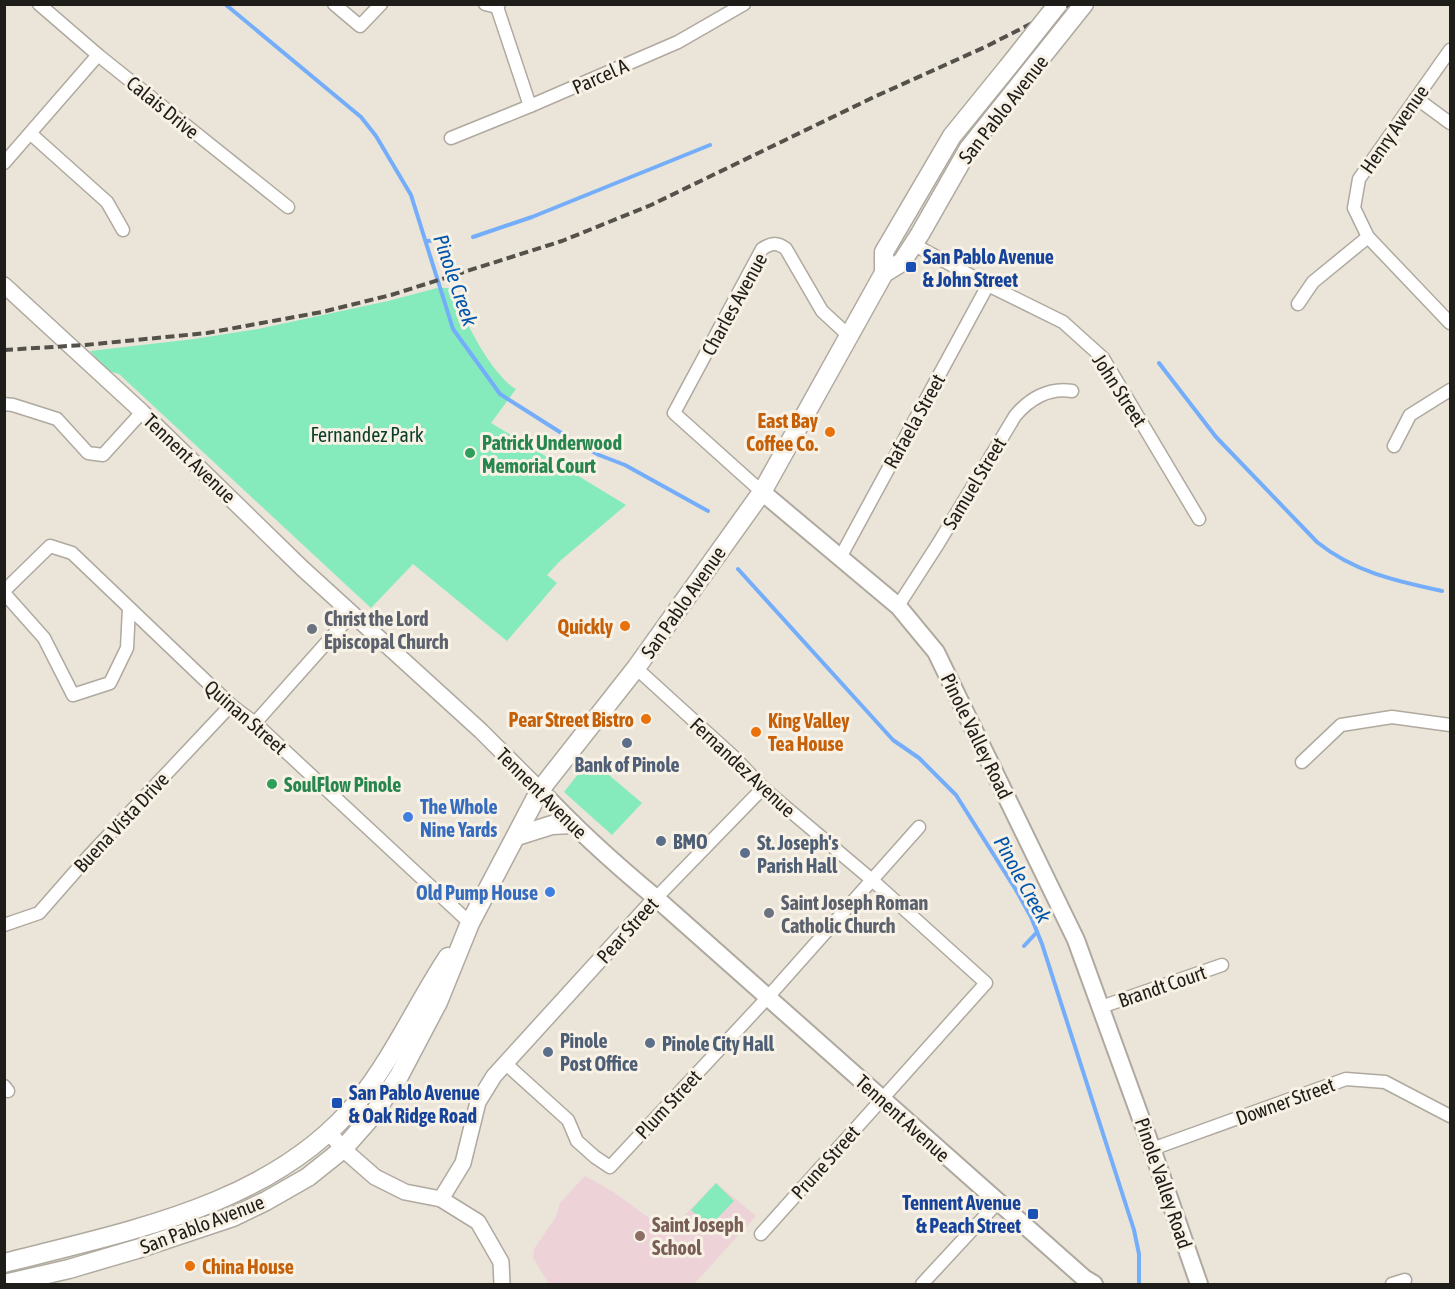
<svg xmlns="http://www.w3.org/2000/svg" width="1455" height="1289" font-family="'Asap Condensed',sans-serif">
	<rect width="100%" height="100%" fill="#ebe4d9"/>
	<!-- education -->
	<polygon fill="#edd3d8" points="585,1176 612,1191 649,1218 677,1223 716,1183 756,1216 694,1284 549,1284 533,1258 534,1249 556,1217 560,1203"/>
	<!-- green -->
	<g fill="#85ebbd">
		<path d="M437,288H453C460,314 492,376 516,389L491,423L626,505L560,561L547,575L557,583L507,641L413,564L371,608L119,374L108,371L90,351L194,339L258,329L388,301Z"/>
		<polygon points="590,759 642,803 612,835 564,792"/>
		<polygon points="716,1183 734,1201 709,1227 691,1210"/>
	</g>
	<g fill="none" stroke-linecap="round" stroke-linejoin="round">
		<!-- stream -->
		<g stroke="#74aefa" stroke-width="4">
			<polyline points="225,4 361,117 376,136 411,195 453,329 500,394 574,441 599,455 625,465 708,511"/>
			<polyline points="473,237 532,217 710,145"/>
			<polyline points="427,241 443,240"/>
			<path d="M1159,363L1216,437L1317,542C1354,572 1396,581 1442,591"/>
			<polyline points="738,569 893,740 919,758 956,795 1016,890 1031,917 1042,944 1134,1230 1139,1254 1139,1284"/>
			<polyline points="1024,946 1037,932"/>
		</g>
		<defs>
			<g id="minor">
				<polyline points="39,4 98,55 288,207"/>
				<polyline points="334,4 360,26 381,4"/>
				<polyline points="485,4 497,7"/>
				<polyline points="499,4 497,7 530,106"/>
				<polyline points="1450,50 1359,179 1354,208 1368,237 1450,323"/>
				<polyline points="1416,98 1450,123"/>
				<polyline points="31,134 107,202 123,230"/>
				<polyline points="451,138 530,106 678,42 744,4"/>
				<polyline points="4,163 98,55"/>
				<polyline points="913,244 988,285 1063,322 1103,358 1199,519"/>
				<polyline points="1298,304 1313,282 1368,237"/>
				<polyline points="4,404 13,405 57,419 88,453 103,455 142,412"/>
				<polyline points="1394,446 1410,415 1450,390"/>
				<path d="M762,492L674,413L762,249C771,243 777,242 786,249L822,311L848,335"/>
				<polyline points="841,556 988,285"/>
				<polyline points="4,591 50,546 72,553 231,705 255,723 470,923"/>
				<polyline points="4,593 44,638 73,695 110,683 127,648 129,608"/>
				<path d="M898,606L938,544L1015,416C1029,399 1049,387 1072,391"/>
				<polyline points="636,668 736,759 763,788 872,880 986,983 761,1234"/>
				<polyline points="255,723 352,614"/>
				<polyline points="1302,762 1341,725 1392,717 1450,725"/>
				<polyline points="656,898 763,788"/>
				<polyline points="4,925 39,913 88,857 231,705"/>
				<polyline points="1101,1007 1222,965"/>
				<polyline points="506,1064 568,1120 577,1141 595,1157 610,1167 768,997 919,827"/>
				<polyline points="4,1086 8,1091"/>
				<polyline points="1152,1149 1346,1079 1385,1082 1450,1116"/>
				<polyline points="922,1284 998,1202"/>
				<polyline points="1392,1284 1405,1280"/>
			</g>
			<g id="tertiary">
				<polyline points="4,285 142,412 302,568 481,731 540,790"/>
				<polyline points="330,1133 343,1149 375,1177 405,1192 441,1199 478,1222 501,1262 502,1284"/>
				<polyline points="441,1199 463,1163 478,1102 494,1076 656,898"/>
			</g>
			<g id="secondary">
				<polyline points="762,492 898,606 936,652 1076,940 1152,1149 1199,1284"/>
				<path d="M540,790C576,829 615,864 656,898L1084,1278L1094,1284"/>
			</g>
			<g id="primary">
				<polyline points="884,273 884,252 952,136 1008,67"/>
				<polyline points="517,836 552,825 572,824"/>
				<path d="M4,1263C128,1231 274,1205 359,1100C394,1056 417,1004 448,957"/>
				<polyline points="4,1284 69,1269 137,1249 233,1217 266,1201 308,1177 343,1149 373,1115 399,1076 438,1002 470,923 540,790 636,668 762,492 884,273 902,262 920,234 969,148 1084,4"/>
			</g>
		</defs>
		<!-- minor casing -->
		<use href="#minor" stroke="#afa99f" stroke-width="15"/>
		<!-- tertiary casing -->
		<use href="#tertiary" stroke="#afa99f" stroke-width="18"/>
		<!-- secondary casing -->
		<use href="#secondary" stroke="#afa99f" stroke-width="20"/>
		<!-- primary casing -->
		<use href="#primary" stroke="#afa99f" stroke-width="21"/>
		<!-- minor -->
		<use href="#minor" stroke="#fff" stroke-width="12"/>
		<!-- tertiary -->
		<use href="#tertiary" stroke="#fff" stroke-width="15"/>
		<!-- secondary -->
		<use href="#secondary" stroke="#fff" stroke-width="16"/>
		<!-- primary -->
		<use href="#primary" stroke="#fff" stroke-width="18"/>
		<!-- rail -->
		<polyline stroke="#54514b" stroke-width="4" stroke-dasharray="9 4.5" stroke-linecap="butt" points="4,350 85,345 207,333 322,312 391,295 562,241 651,205 874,97 985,47 1070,4"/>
		<defs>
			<polyline id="primary-bridge" points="1008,67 1058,4"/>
		</defs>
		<!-- primary-bridge casing -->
		<use href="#primary-bridge" stroke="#afa99f" stroke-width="21" stroke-linecap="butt"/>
		<!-- primary-bridge -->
		<use href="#primary-bridge" stroke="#fff" stroke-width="18"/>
	</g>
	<!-- markers -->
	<g fill="#1a4fb4" stroke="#f8f1e6" stroke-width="2">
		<rect x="905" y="261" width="12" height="12" rx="3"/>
		<rect x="331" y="1097" width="12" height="12" rx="3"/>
		<rect x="1027" y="1208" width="12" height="12" rx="3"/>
	</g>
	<g fill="#e8710a" stroke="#f8f1e6" stroke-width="2">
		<circle cx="830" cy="432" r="6"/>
		<circle cx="625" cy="626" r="6"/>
		<circle cx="646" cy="719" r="6"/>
		<circle cx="756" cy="732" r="6"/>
		<circle cx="190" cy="1266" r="6"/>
	</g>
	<g fill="#2e9e5b" stroke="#f8f1e6" stroke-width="2">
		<circle cx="470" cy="453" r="6"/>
		<circle cx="272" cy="784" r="6"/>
	</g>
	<g fill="#6b7280" stroke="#f8f1e6" stroke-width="2">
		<circle cx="312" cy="629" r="6"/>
		<circle cx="769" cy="913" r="6"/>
	</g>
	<g fill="#5c6f8a" stroke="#f8f1e6" stroke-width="2">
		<circle cx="627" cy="743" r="6"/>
		<circle cx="661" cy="841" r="6"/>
		<circle cx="745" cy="853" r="6"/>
		<circle cx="650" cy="1043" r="6"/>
		<circle cx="548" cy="1052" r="6"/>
	</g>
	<g fill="#3f7fe0" stroke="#f8f1e6" stroke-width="2">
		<circle cx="408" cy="817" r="6"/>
		<circle cx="550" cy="892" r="6"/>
	</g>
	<circle fill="#8d6e63" stroke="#f8f1e6" stroke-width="2" cx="640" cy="1236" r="6"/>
	<g text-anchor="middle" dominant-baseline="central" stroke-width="6" stroke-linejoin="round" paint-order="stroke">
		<!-- street labels -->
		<g font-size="20" fill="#1f1d19" stroke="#f8f1e6">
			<text transform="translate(600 76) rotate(-24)">Parcel A</text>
			<text transform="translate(163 107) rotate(39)">Calais Drive</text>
			<text transform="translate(1003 109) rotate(-52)">San Pablo Avenue</text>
			<text transform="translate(1394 129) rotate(-55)">Henry Avenue</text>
			<text transform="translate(734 304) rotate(-61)">Charles Avenue</text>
			<text transform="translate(1120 390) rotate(57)">John Street</text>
			<text transform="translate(914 421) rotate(-61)">Rafaela Street</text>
			<text transform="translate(190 458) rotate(44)">Tennent Avenue</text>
			<text transform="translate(974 483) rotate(-59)">Samuel Street</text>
			<text transform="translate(683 602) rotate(-55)">San Pablo Avenue</text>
			<text transform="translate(246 717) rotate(41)">Quinan Street</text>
			<text transform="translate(977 736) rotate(64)">Pinole Valley Road</text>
			<text transform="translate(743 767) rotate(43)">Fernandez Avenue</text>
			<text transform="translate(542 793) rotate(45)">Tennent Avenue</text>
			<text transform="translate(121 822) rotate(-47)">Buena Vista Drive</text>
			<text transform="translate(627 930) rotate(-48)">Pear Street</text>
			<text transform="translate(1162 986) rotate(-19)">Brandt Court</text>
			<text transform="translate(1285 1101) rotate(-20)">Downer Street</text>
			<text transform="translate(668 1104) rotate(-47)">Plum Street</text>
			<text transform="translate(903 1118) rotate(42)">Tennent Avenue</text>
			<text transform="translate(825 1162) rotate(-48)">Prune Street</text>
			<text transform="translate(1164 1183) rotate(71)">Pinole Valley Road</text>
			<text transform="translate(202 1224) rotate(-21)">San Pablo Avenue</text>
		</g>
		<!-- transit labels -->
		<g font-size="20" font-weight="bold" fill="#164399" stroke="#f8f1e6" text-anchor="start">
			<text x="923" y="256">San Pablo Avenue<tspan x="923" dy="23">&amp; John Street</tspan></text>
			<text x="349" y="1092">San Pablo Avenue<tspan x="349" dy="23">&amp; Oak Ridge Road</tspan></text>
			<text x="1021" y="1202" text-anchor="end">Tennent Avenue<tspan x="1021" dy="23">&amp; Peach Street</tspan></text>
		</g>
		<!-- food labels -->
		<g font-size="20" font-weight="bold" fill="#c56008" stroke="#f8f1e6" text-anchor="end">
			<text x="818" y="420">East Bay<tspan x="818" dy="23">Coffee Co.</tspan></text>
			<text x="613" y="626">Quickly</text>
			<text x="634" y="719">Pear Street Bistro</text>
			<text x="768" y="720" text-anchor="start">King Valley<tspan x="768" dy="23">Tea House</tspan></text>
			<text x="202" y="1266" text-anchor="start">China House</text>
		</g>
		<!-- park labels -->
		<g font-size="20" fill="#0a3d2a" stroke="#f8f1e6">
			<text x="367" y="434">Fernandez Park</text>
		</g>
		<!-- leisure labels -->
		<g font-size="20" font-weight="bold" fill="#27864d" stroke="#f8f1e6" text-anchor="start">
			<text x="482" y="442">Patrick Underwood<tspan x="482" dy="23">Memorial Court</tspan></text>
			<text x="284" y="784">SoulFlow Pinole</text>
		</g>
		<!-- worship labels -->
		<g font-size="20" font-weight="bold" fill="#5b616d" stroke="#f8f1e6" text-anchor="start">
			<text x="324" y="618">Christ the Lord<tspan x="324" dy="23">Episcopal Church</tspan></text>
			<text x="781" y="902">Saint Joseph Roman<tspan x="781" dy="23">Catholic Church</tspan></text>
		</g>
		<!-- service labels -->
		<g font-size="20" font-weight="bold" fill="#4e5e75" stroke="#f8f1e6" text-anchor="start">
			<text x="627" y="764" text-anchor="middle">Bank of Pinole</text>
			<text x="673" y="841">BMO</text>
			<text x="757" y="842">St. Joseph's<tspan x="757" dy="23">Parish Hall</tspan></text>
			<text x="560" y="1040">Pinole<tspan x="560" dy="23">Post Office</tspan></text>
			<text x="662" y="1043">Pinole City Hall</text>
		</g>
		<!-- shop labels -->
		<g font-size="20" font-weight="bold" fill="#366cbe" stroke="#f8f1e6" text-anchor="start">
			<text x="420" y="806">The Whole<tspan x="420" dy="23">Nine Yards</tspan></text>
			<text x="538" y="892" text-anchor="end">Old Pump House</text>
		</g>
		<!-- education labels -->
		<g font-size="20" font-weight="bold" fill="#785e54" stroke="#f8f1e6" text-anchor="start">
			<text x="652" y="1224">Saint Joseph<tspan x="652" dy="23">School</tspan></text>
		</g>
		<!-- water labels -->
		<g font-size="21" font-style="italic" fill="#0055ac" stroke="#f8f1e6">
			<text transform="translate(456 280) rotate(71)">Pinole Creek</text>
			<text transform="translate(1023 879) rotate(61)">Pinole Creek</text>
		</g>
	</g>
	<!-- border -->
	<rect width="1455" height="1289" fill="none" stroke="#1f1d19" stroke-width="12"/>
</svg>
